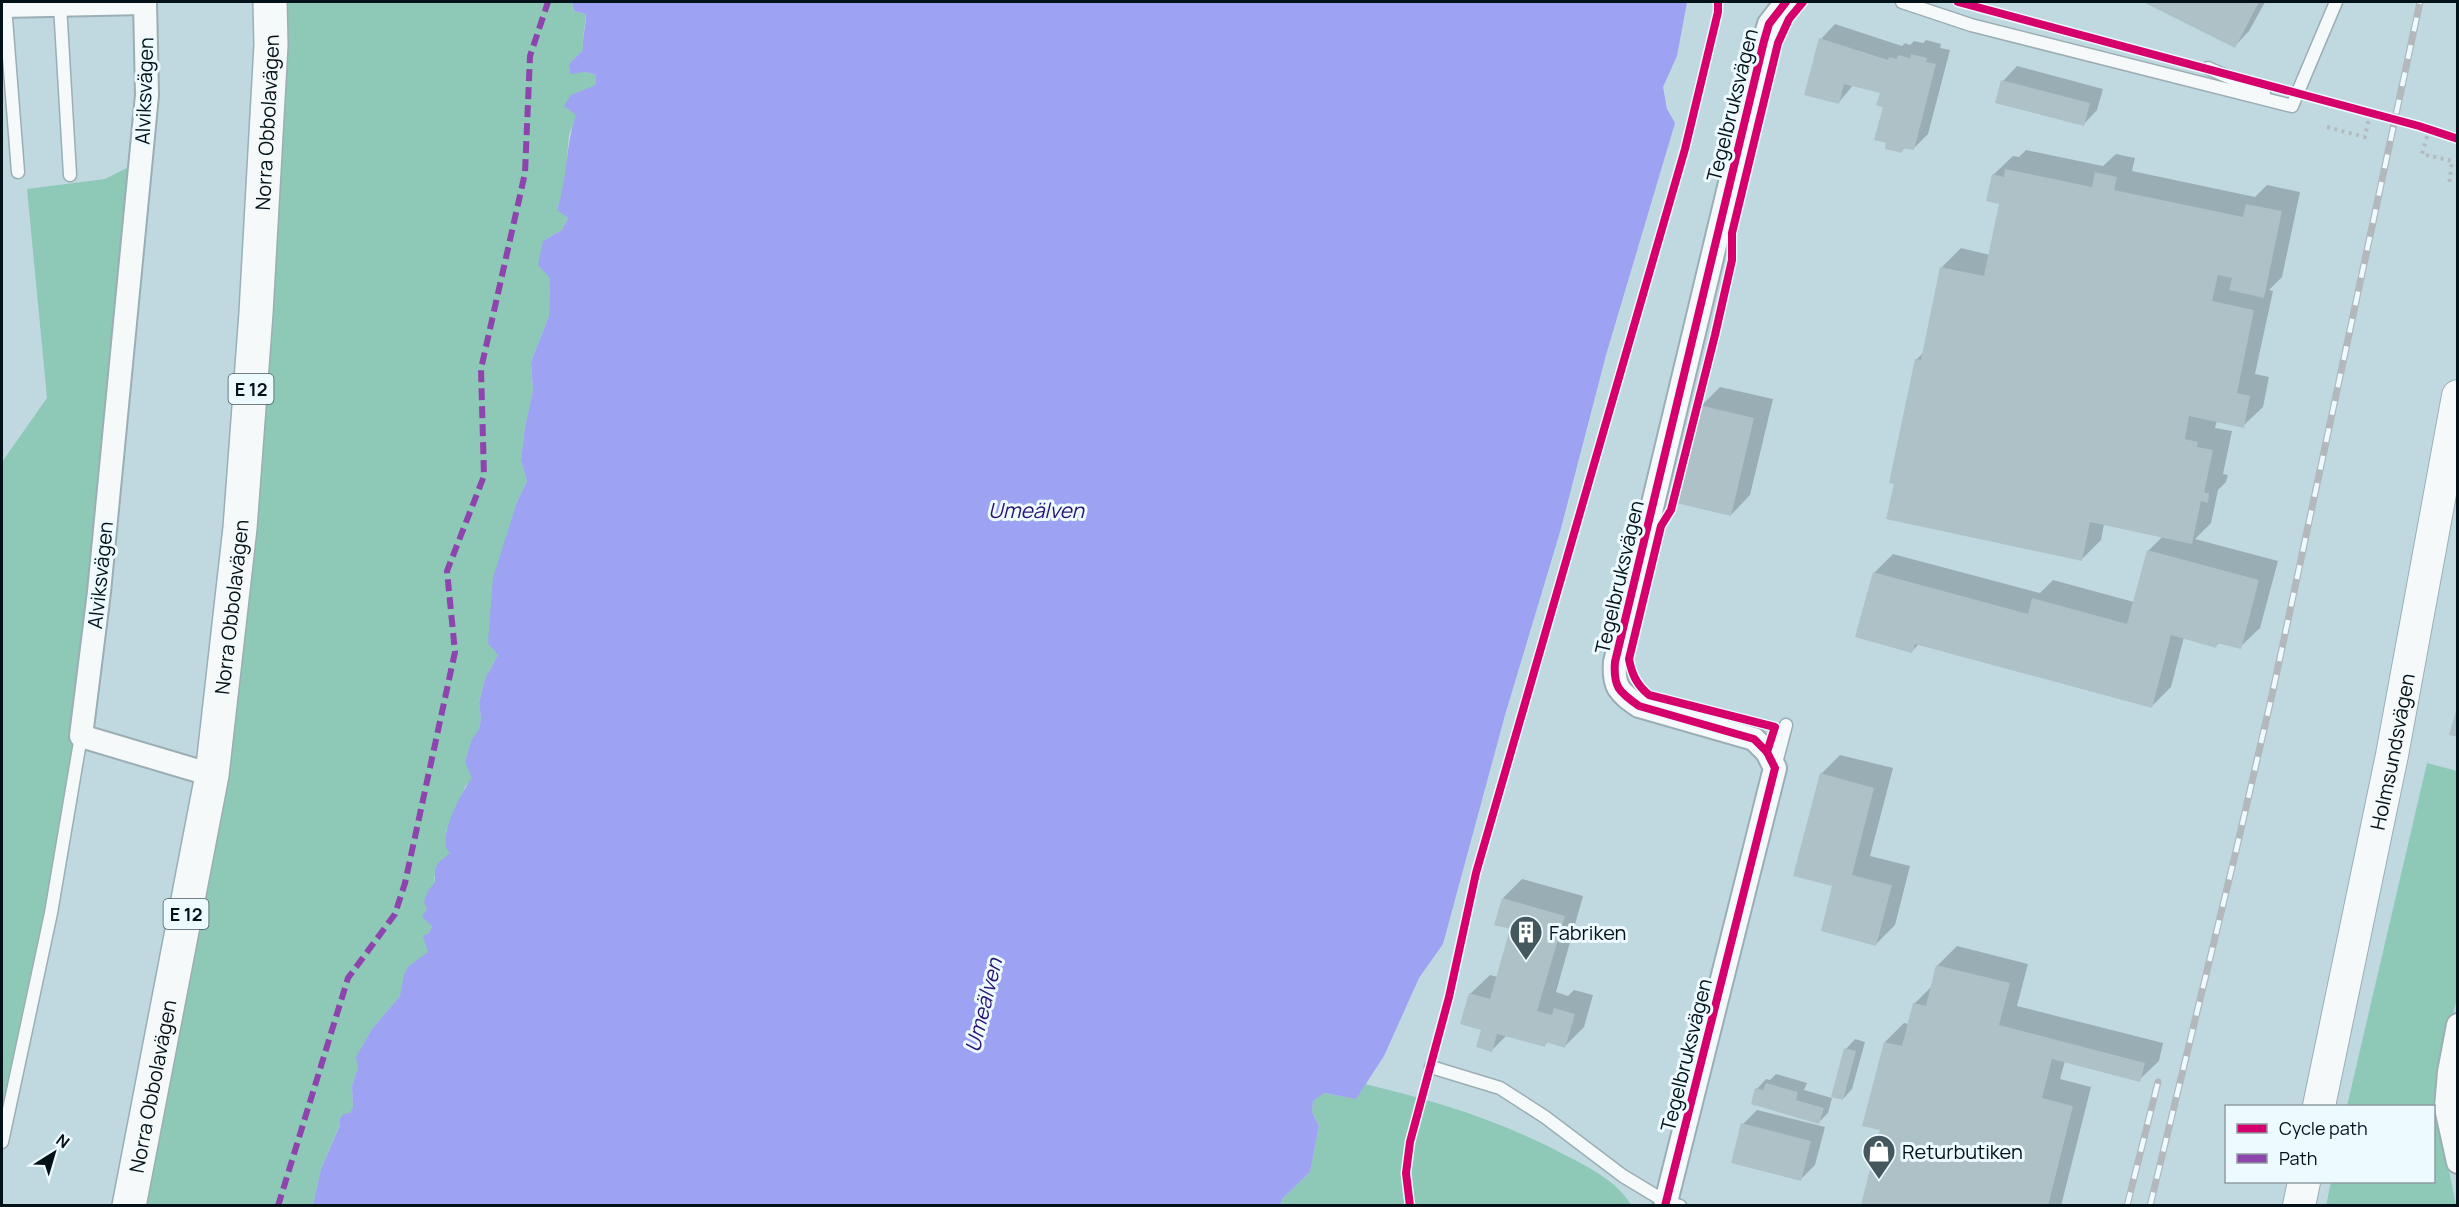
<svg xmlns="http://www.w3.org/2000/svg" width="2459" height="1207" font-family="Manrope,sans-serif">
	<rect width="100%" height="100%" fill="#c0d9e1"/>
	<!-- green -->
	<g fill="#8ec8b7">
		<path d="M270,2H572L574,11L586,14C585,27 582,37 583,50L569,64L570,73L586,72L596,75V86L571,95L577,115L569,135L564,190L557,209L568,218L562,230L543,241L550,278L549,316L531,362L533,391L525,427L521,461L527,481L517,502L507,537L498,655L485,679L479,703L481,719L479,730L471,741L465,762L473,778L465,787L446,832L450,853L434,877L435,882C425,895 424,913 432,926L429,933L428,952L422,957L400,996L372,1029L357,1056L358,1067L352,1086L353,1107L350,1114L339,1118L340,1124L321,1169L313,1205L129,1206L212,775Z"/>
		<polygon points="141,161 81,736 2,1142 2,462 47,398 27,189 105,179"/>
		<polygon points="2427,763 2457,771 2457,999 2438,1070 2435,1103 2456,1205 2326,1206 2331,1182 2434,1182 2434,1106 2347,1106"/>
		<path d="M1365,1084C1436,1101 1502,1121 1567,1156C1590,1168 1618,1182 1631,1205L1280,1206L1283,1198L1310,1172L1319,1126L1312,1112L1313,1101L1323,1093L1356,1099Z"/>
	</g>
	<!-- water -->
	<path fill="#9da2f2" d="M572,2H1687L1677,56L1663,87L1667,109L1675,123L1606,355L1560,532L1505,715L1443,944L1419,978L1384,1056L1356,1099L1324,1093L1313,1101L1312,1112L1319,1126L1310,1172L1283,1198L1280,1205H313L321,1169L340,1125L339,1119L344,1114L350,1113L353,1107L352,1086L358,1067L356,1057L372,1029L400,996L404,975L408,967L428,952L423,936L429,933L432,926L422,917L427,909L424,902L428,891L435,882V870L438,863L450,853C435,841 462,791 472,778L465,762L471,741L479,729L481,719L479,703L485,679L498,655L488,643L493,578L517,502L527,481L521,461L525,427L533,391L531,362L549,316L550,278L538,265L543,241L562,230L568,218L557,210C568,178 565,146 576,115L564,106L571,95L596,85V75L586,72L570,74L569,64L583,50C582,37 586,27 586,14L574,11Z"/>
	<!-- shadow -->
	<g fill="#0003">
		<polygon points="2146,2 2265,2 2249,31 2235,46"/>
		<polygon points="1835,24 1902,46 1905,43 1910,45 1914,41 1923,43 1926,40 1941,44 1940,48 1950,50 1928,134 1913,149 1906,147 1901,151 1881,92 1854,84 1839,102 1821,39"/>
		<polygon points="2017,66 2103,89 2097,110 2083,125 2003,81"/>
		<polygon points="2026,150 2103,166 2116,154 2135,158 2132,171 2255,197 2267,185 2300,192 2282,277 2269,290 2273,291 2255,374 2269,377 2263,407 2243,426 2217,420 2215,428 2232,431 2223,474 2228,475 2226,482 2218,490 2211,523 2195,539 2278,561 2260,628 2240,647 2220,642 2216,646 2184,637 2171,687 2152,706 1919,644 1912,651 1874,573 1893,554 2040,593 2053,580 2134,602 2148,551 2163,536 2104,524 2101,540 2082,559 1916,360 1924,352 1941,268 1961,248 1990,255 2001,203 1993,175 2013,156 2019,157"/>
		<polygon points="1720,387 1773,399 1750,495 1731,515 1701,406"/>
		<polygon points="1840,755 1893,768 1870,856 1910,866 1895,925 1876,944 1834,885 1821,774"/>
		<polygon points="1522,879 1583,896 1556,992 1568,996 1574,990 1593,995 1584,1027 1565,1046 1548,1041 1544,1046 1507,1035 1492,1050 1470,994 1490,975 1498,977 1512,928 1503,898"/>
		<polygon points="1957,946 2028,964 2017,1006 2163,1043 2159,1061 2139,1080 2065,1061 2060,1079 2091,1087 2061,1206 1863,1204 1882,1129 1885,1042 1904,1023 1909,1024 1914,1004 1933,985 1938,965"/>
		<polygon points="1855,1039 1865,1042 1852,1089 1843,1099 1846,1049"/>
		<polygon points="1776,1074 1807,1083 1804,1090 1832,1098 1828,1113 1819,1122 1757,1089 1766,1079 1770,1080"/>
		<polygon points="1757,1110 1825,1127 1815,1165 1800,1180 1743,1124"/>
	</g>
	<!-- building -->
	<g fill="#adc1c7">
		<polygon points="2143,2 2259,2 2235,48"/>
		<polygon points="1819,38 1888,60 1889,57 1897,59 1898,55 1910,58 1911,54 1927,58 1926,62 1936,64 1914,150 1903,148 1902,153 1885,149 1886,143 1874,140 1883,107 1876,105 1880,93 1844,84 1839,104 1804,95"/>
		<polygon points="2001,80 2090,103 2084,126 1995,103"/>
		<polygon points="2005,169 2092,187 2095,172 2117,177 2114,190 2243,217 2246,204 2282,211 2264,298 2229,290 2232,278 2218,275 2212,301 2254,310 2237,393 2250,396 2244,428 2189,416 2185,439 2198,442 2197,447 2213,450 2204,493 2209,493 2208,503 2201,501 2192,544 2090,522 2082,561 1886,519 1894,484 1889,483 1915,359 1921,360 1940,267 1984,276 1999,204 1986,201 1992,174 2004,177"/>
		<polygon points="1699,405 1754,418 1731,516 1676,503"/>
		<polygon points="2147,550 2259,580 2241,649 2217,643 2216,648 2171,635 2152,708 1915,644 1912,653 1855,637 1873,572 2028,614 2032,598 2127,624"/>
		<polygon points="2457,708 2458,708 2458,737 2449,735"/>
		<polygon points="1820,773 1874,788 1852,875 1892,885 1876,946 1821,931 1832,886 1793,876"/>
		<polygon points="1502,898 1565,916 1537,1011 1552,1015 1554,1008 1575,1014 1565,1048 1546,1042 1545,1047 1497,1034 1492,1052 1476,1047 1481,1030 1460,1024 1469,993 1490,999 1510,929 1494,925"/>
		<polygon points="1936,965 2010,983 1999,1025 2145,1063 2140,1082 2052,1059 2042,1098 2073,1106 2048,1206 1861,1205 1880,1130 1862,1126 1884,1042 1902,1046 1913,1003 1926,1006"/>
		<polygon points="1844,1048 1856,1051 1843,1100 1831,1097"/>
		<polygon points="1766,1083 1798,1092 1796,1100 1824,1108 1819,1124 1751,1104 1755,1088 1763,1090"/>
		<polygon points="1741,1123 1811,1141 1801,1181 1731,1163"/>
	</g>
	<g fill="none" stroke-linecap="round" stroke-linejoin="round">
		<defs>
			<g id="lane">
				<polyline points="1902,2 1971,25 2292,106 2336,2"/>
				<polyline points="60,5 70,175"/>
				<polyline points="5,6 18,172"/>
				<polyline points="2208,68 2264,93"/>
				<polyline points="1775,767 1786,725"/>
				<polyline points="1431,1067 1500,1088 1545,1117 1623,1176 1666,1202 1680,1206"/>
				<polyline points="2,1142 51,913 81,736"/>
			</g>
			<g id="street">
				<polyline points="145,2 147,95 99,592 81,736 212,775"/>
				<polyline points="2,6 145,3"/>
				<polyline points="2458,1025 2449,1072 2446,1108 2458,1162"/>
				<path d="M1665,1206L1775,768L1767,752L1754,739L1639,706C1619,692 1613,687 1615,662L1764,41L1769,24L1786,2"/>
			</g>
			<g id="secondary">
				<path id="s1" d="M2319,1106L2392,755L2458,396"/>
				<polyline points="2299,1206 2304,1182"/>
			</g>
			<g id="highway">
				<path id="s2" d="M129,1206L212,775L240,528L256,313L271,45L270,2"/>
			</g>
		</defs>
		<!-- lane casing -->
		<use href="#lane" stroke="#9baeb4" stroke-width="15"/>
		<!-- street casing -->
		<use href="#street" stroke="#9baeb4" stroke-width="26"/>
		<!-- secondary casing -->
		<use href="#secondary" stroke="#9baeb4" stroke-width="34"/>
		<!-- highway casing -->
		<use href="#highway" stroke="#9baeb4" stroke-width="36"/>
		<!-- path -->
		<g stroke="#b3bbbe" stroke-width="4" stroke-dasharray="3 4.5" stroke-linecap="butt">
			<polyline points="2327,127 2365,137 2370,113"/>
			<polyline points="2429,129 2422,154 2452,161 2449,186"/>
		</g>
		<!-- lane -->
		<use href="#lane" stroke="#f6f9fa" stroke-width="12"/>
		<!-- street -->
		<use href="#street" stroke="#f6f9fa" stroke-width="22"/>
		<!-- secondary -->
		<use href="#secondary" stroke="#f6f9fa" stroke-width="32"/>
		<!-- highway -->
		<use href="#highway" stroke="#f6f9fa" stroke-width="33"/>
		<defs>
			<g id="rail">
				<polyline points="2127,1206 2158,1082"/>
				<polyline points="2150,1206 2236,851 2272,695 2420,2"/>
			</g>
		</defs>
		<!-- rail casing -->
		<use href="#rail" stroke="#b2b8bb" stroke-width="7"/>
		<!-- rail -->
		<use href="#rail" stroke="#edfaff" stroke-width="4.5" stroke-dasharray="14" stroke-linecap="butt"/>
		<!-- quiet -->
		<polyline stroke="#8e44ad" stroke-width="6" stroke-dasharray="12 6" stroke-linecap="butt" points="278,1206 348,978 395,914 405,883 455,652 447,571 484,476 481,369 525,173 530,56 548,2"/>
		<defs>
			<g id="cycleway">
				<polyline points="1958,2 2419,126 2458,139"/>
				<path d="M1767,752L1775,727L1649,695C1637,685 1632,675 1629,659L1661,526L1671,510L1715,335L1732,260V233L1778,43L1789,19L1803,2"/>
				<polyline points="1410,1206 1406,1173 1410,1142 1449,997 1476,873 1685,149 1718,12 1718,2"/>
				<path d="M1665,1206L1775,768L1767,752L1754,739L1639,706C1619,692 1613,687 1615,662L1764,41L1769,24L1786,2"/>
			</g>
		</defs>
		<!-- cycleway casing -->
		<use href="#cycleway" stroke="#edfaff" stroke-width="11"/>
		<!-- cycleway -->
		<use href="#cycleway" stroke="#d6006c" stroke-width="8"/>
	</g>
	<!-- icons -->
	<defs>
		<symbol id="building-pin" viewBox="-11 -11 22 30"><path d="M0 17L-7.5 6A9.5 9.5 0 1 1 7.5 6Z" fill="#45585e" stroke="#edfaff"/><path d="M-4-6H4V6H1V3H-1V6H-4ZM-2.5-4.3h1.7v1.8h-1.7ZM.8-4.3h1.7v1.8H.8ZM-2.5-1h1.7V.8h-1.7ZM.8-1h1.7V.8H.8Z" fill="#fff"/></symbol>
		<symbol id="shop-pin" viewBox="-11 -11 22 30"><path d="M0 17L-7.5 6A9.5 9.5 0 1 1 7.5 6Z" fill="#45585e" stroke="#edfaff"/><path d="M-5-2.5h2.3a2.7 3.5 0 0 1 5.4 0H5L5.5 6h-11ZM-1.5-2.5h3a1.5 2.3 0 0 0-3 0Z" fill="#fff"/></symbol>
	</defs>
	<g fill-rule="evenodd">
		<use href="#building-pin" x="1507" y="913" width="38" height="52"/>
		<use href="#shop-pin" x="1860" y="1132" width="38" height="52"/>
	</g>
	<g text-anchor="middle" dominant-baseline="central" stroke-width="6" stroke-linejoin="round" paint-order="stroke">
		<!-- shield labels -->
		<g fill="#edfaff" stroke="#49585d" stroke-width="1.5">
			<rect x="228.5" y="374" width="45" height="30" rx="4.5"/>
			<rect x="163.5" y="899" width="45" height="30" rx="4.5"/>
		</g>
		<g font-size="18" font-weight="bold" fill="#031218">
			<text x="251" y="389">E 12</text>
			<text x="186" y="914">E 12</text>
		</g>
		<!-- street labels -->
		<g font-size="20" fill="#031218" stroke="#edfaff">
			<text transform="translate(144 91) rotate(-88)">Alviksvägen</text>
			<text transform="translate(1732 105) rotate(-76)">Tegelbruksvägen</text>
			<text stroke="none"><textPath href="#s2" startOffset="1094">Norra Obbolavägen</textPath></text>
			<text transform="translate(100 575) rotate(-84)">Alviksvägen</text>
			<text transform="translate(1619 577) rotate(-77)">Tegelbruksvägen</text>
			<text stroke="none"><textPath href="#s2" startOffset="608">Norra Obbolavägen</textPath></text>
			<text stroke="none"><textPath href="#s1" startOffset="362">Holmsundsvägen</textPath></text>
			<text transform="translate(1686 1055) rotate(-76)">Tegelbruksvägen</text>
			<text stroke="none"><textPath href="#s2" startOffset="122">Norra Obbolavägen</textPath></text>
		</g>
		<!-- poi labels -->
		<g font-size="20" fill="#031218" stroke="#edfaff" text-anchor="start">
			<text x="1549" y="932">Fabriken</text>
			<text x="1902" y="1151">Returbutiken</text>
		</g>
		<!-- water labels -->
		<g font-size="21" font-style="italic" fill="#291374" stroke="#edfaff">
			<text x="1036" y="510">Umeälven</text>
			<text transform="translate(983 1005) rotate(-76)">Umeälven</text>
		</g>
	</g>
	<!-- border -->
	<rect width="2459" height="1207" fill="none" stroke="#031218" stroke-width="6"/>
	<!-- legend -->
	<rect x="2225" y="1105" width="210" height="78" fill="#edfaff" stroke="#8f9da3" stroke-width="1.5"/>
	<rect x="2237" y="1124" width="30" height="9" fill="#d6006c" stroke="#8f9da3" stroke-width="1.5"/>
	<text x="2279" y="1135" font-size="18" fill="#031218">Cycle path</text>
	<rect x="2237" y="1154" width="30" height="9" fill="#8e44ad" stroke="#8f9da3" stroke-width="1.5"/>
	<text x="2279" y="1165" font-size="18" fill="#031218">Path</text>
	<!-- north arrow -->
	<g transform="translate(54 1153) rotate(37)" stroke="#edfaff" stroke-width="4.5" paint-order="stroke">
	<path d="M0-4.5L10 22L0 15L-10 22Z" fill="#031218"/>
	<text y="-9" font-size="16" font-weight="bold" text-anchor="middle" fill="#031218">N</text>
	</g>
</svg>
